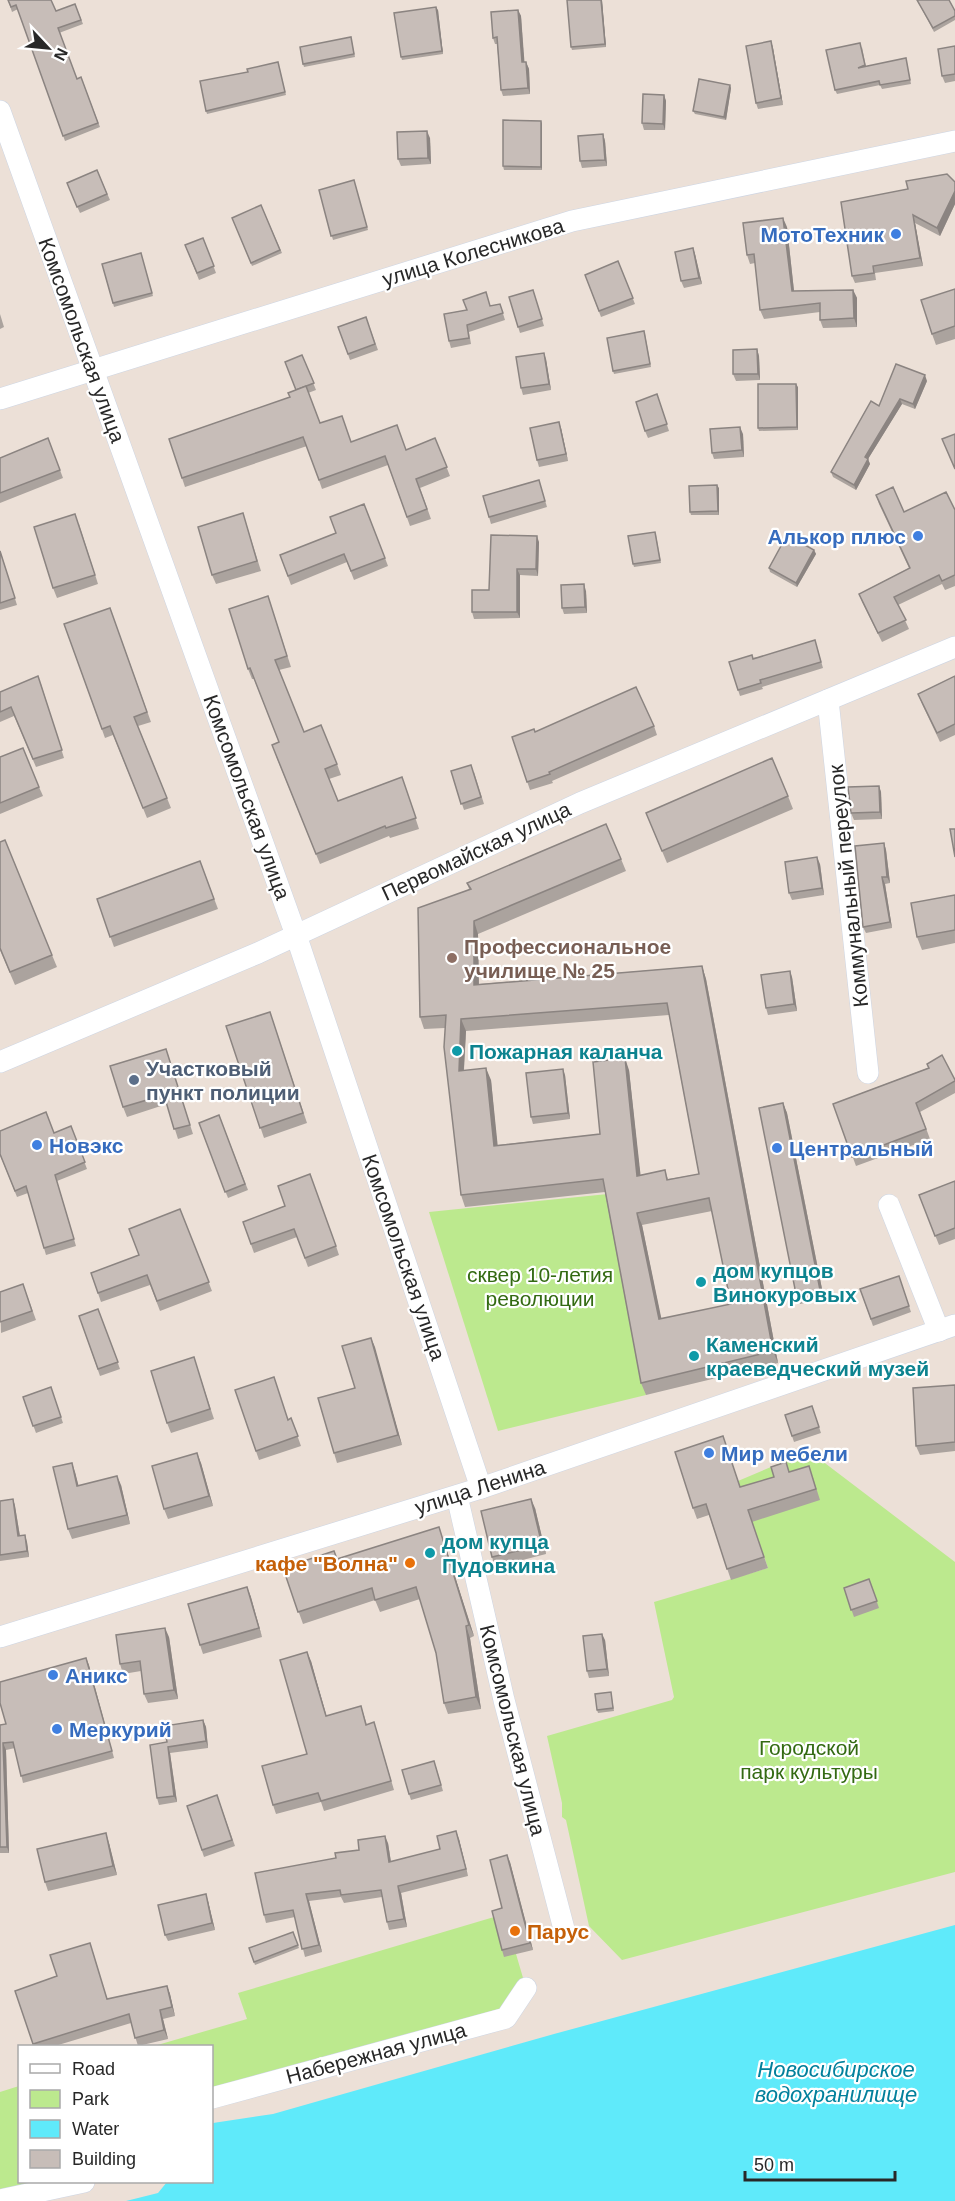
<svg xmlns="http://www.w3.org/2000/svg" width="955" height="2201" font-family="Arial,sans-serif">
	<rect width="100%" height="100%" fill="#ece0d7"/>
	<!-- green -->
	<g fill="#bce98e">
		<polygon points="608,1194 646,1395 498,1431 429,1212"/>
		<polygon points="809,1451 955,1562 955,1872 622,1960 589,1926 566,1820 562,1817 562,1803 547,1736 672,1700 674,1697 654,1602 768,1568 738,1481"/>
		<polygon points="494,1917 516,1954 526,1988 506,2018 212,2098 212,2046 154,2046 247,2019 238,1993"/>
		<polygon points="19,2086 20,2182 84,2182 0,2195 0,2092"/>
	</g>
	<!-- water -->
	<polygon fill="#5feafa" points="955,1925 955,2201 126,2201 158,2193 167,2182 212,2182 213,2123 273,2114 554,2034"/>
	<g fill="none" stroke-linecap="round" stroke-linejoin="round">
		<defs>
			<g id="minor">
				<polyline points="0,111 296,935 481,1488"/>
				<polyline points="0,399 572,221 955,141"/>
				<polyline points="828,700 868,1073"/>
				<polyline points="0,1062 258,953 580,803 955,647"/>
				<polyline points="889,1205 939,1331"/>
				<polyline points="457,1496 504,1700 564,1929"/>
				<polyline points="0,1637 481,1488 955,1325"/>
				<polyline points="212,2098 506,2018 526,1988"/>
				<polyline points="0,2200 84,2182"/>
			</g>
		</defs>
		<!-- minor casing -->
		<use href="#minor" stroke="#cdd5e3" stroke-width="22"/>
		<!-- minor -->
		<use href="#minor" stroke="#fff" stroke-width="21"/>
	</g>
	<!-- wall -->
	<g fill="#aba39e" fill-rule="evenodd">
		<polygon points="8,0 56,11 75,4 83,24 59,33 77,79 81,77 100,127 65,141 18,9 12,12"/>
		<polygon points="602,0 606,47 572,50 571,47"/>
		<polygon points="917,0 949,0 955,11 955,20 934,32"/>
		<polygon points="438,10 443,54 402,60 401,57"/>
		<polygon points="518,10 521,16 524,62 526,62 529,69 530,94 503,96 501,90 497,44 495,44 493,38"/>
		<polygon points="351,37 355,57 304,67 303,64"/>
		<polygon points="771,41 773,48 783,105 758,109 756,103"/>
		<polygon points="955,46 955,81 945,83 942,76"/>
		<polygon points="862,47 866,67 907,63 911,84 882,89 880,85 837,94 835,90"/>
		<polygon points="279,66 286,95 207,114 206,111 248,72"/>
		<polygon points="731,88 726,120 695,114 693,111"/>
		<polygon points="664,95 666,101 665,130 644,130 642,123"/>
		<polygon points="541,121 542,124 542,170 504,170 503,166"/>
		<polygon points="603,134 605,141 607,166 582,168 580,161"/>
		<polygon points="430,138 431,164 401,166 398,159"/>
		<polygon points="97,170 110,200 80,213 70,190"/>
		<polygon points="354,180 368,230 333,240 319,190"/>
		<polygon points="955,182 955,204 940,236 915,223 923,266 875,273 876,280 855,283 852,276 841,202"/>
		<polygon points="261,205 282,253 252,266 232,218"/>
		<polygon points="787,227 794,291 853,290 857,298 857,327 823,328 820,320 820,312 764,319 760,310 755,263 750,264 747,255"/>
		<polygon points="203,238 216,273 199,280 185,245"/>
		<polygon points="693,248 695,254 702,284 684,288 681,281"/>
		<polygon points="141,253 153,296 114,307 102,264"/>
		<polygon points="618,261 635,304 601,317 585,275"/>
		<polygon points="955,289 955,339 936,345 932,334"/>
		<polygon points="533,290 544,326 520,333 509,297"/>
		<polygon points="500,304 505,320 469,332 471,344 451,348 449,341 444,314"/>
		<polygon points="0,314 4,327 0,329"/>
		<polygon points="366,317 378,350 350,360 338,327"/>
		<polygon points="645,334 651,367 614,374 613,371"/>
		<polygon points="757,349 759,356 760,380 736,381 733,374"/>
		<polygon points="302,355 316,390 308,393 320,423 351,442 406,450 435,438 450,476 420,488 431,519 410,526 388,465 322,489 307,446 185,487 169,439 290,397 296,390"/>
		<polygon points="546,359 551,390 523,395 521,388"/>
		<polygon points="927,381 915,409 902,404 868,459 870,464 856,490 833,477 831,472 879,406"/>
		<polygon points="798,387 798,430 759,431 758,428"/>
		<polygon points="657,394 669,431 648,438 645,431"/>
		<polygon points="561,428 568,461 539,467 537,460"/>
		<polygon points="743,434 744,457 714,459 712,453"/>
		<polygon points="48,438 63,478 0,503 0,458"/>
		<polygon points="539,480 547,507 491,524 489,517"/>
		<polygon points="719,488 719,515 691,515 690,512"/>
		<polygon points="876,495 904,512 955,510 955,586 945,590 942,584 898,605 909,629 882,642 862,602 859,594 909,568 879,504"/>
		<polygon points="246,523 261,571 216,584 212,575"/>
		<polygon points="79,524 98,584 57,598 53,588"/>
		<polygon points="336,533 385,558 388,566 354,580 347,562 291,585 280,555"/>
		<polygon points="656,535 661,563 634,567 633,564"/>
		<polygon points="539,542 538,576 520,575 520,618 474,619 472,612 489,590"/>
		<polygon points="0,550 17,605 0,610"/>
		<polygon points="814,550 816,554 797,587 770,572 769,568"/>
		<polygon points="586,591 587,613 564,614 562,608"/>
		<polygon points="268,596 291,667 279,670 304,732 337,764 341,775 329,779 338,801 402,777 419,829 390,838 389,836 320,864 276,756 279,742 254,679 252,679 248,669"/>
		<polygon points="110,608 151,722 138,726 171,808 147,818 113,735 105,738 64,624"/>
		<polygon points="817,647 823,668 762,687 763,689 740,696 729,662"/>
		<polygon points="955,676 955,735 940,742 922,704 918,694"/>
		<polygon points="41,684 64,758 36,767 14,716 0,722 0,692"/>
		<polygon points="654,726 657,735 552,781 553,783 530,790 512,737 535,732"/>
		<polygon points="0,757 39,787 43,796 0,814"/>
		<polygon points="451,771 474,772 484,804 464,810"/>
		<polygon points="879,786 881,792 882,819 854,820 851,813"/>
		<polygon points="788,796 793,809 667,863 646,813"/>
		<polygon points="0,842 52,955 57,967 15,985 0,950"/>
		<polygon points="884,843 886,850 890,883 885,884 892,928 866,933 863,927"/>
		<path d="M621,859L626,871L478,934L479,984L702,966L706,979L778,1363L646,1395L641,1383L605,1192L465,1207L461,1195L445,1028L424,1029L420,1017L469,889L467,883ZM669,1015L699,1174L668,1179L665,1170L640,1175L629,1070L600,1134L497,1145L491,1080L464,1070L466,1031ZM712,1211L731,1304L661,1319L642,1225Z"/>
		<polygon points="200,861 218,909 114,947 97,899"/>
		<polygon points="820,864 824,895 792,900 789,893"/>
		<polygon points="955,895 955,943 922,950 917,937"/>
		<polygon points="792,977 797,1011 768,1015 766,1008"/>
		<polygon points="273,1021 307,1123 264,1138 226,1026"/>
		<polygon points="166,1049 193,1134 178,1139 167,1104 127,1117 123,1107"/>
		<polygon points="927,1064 955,1080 955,1093 920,1112 930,1139 856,1166 833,1104 928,1068"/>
		<polygon points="565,1075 570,1119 533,1124 531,1117"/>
		<polygon points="783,1103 787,1113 824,1299 800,1304 796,1294"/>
		<polygon points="219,1115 248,1190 228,1198 199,1123"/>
		<polygon points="71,1126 87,1169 57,1181 76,1246 46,1255 28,1193 17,1197 0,1155"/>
		<polygon points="955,1181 955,1239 939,1245 919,1195"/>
		<polygon points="285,1206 336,1246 339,1255 308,1267 297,1237 254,1253 243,1222"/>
		<polygon points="180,1209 212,1291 160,1311 150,1285 101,1302 91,1273 139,1255"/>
		<polygon points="899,1276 911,1312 873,1326 860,1289"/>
		<polygon points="23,1284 36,1320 1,1333 0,1292"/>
		<polygon points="98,1309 120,1369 100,1376 79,1316"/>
		<polygon points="371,1338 402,1445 337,1463 334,1453"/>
		<polygon points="197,1367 214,1419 171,1433 167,1423"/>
		<polygon points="955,1385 955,1451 920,1455 916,1446"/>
		<polygon points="51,1387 63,1423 36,1433 23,1397"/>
		<polygon points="235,1390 288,1420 291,1418 301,1446 259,1460"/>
		<polygon points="812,1406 821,1433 794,1442 792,1436"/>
		<polygon points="201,1463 213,1506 168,1519 164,1509"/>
		<polygon points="75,1472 78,1485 121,1485 130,1524 72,1539 68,1529"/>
		<polygon points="790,1472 813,1478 820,1500 752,1522 768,1568 731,1580 709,1515 697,1519 693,1508 741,1487"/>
		<polygon points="13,1499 15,1506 20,1536 27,1542 29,1557 0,1561 0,1501"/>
		<polygon points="535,1508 546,1554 495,1567 492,1557"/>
		<polygon points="443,1539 474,1636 470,1638 481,1709 448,1714 444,1703 436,1653 420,1599 380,1612 375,1600 303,1624 283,1568 337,1559"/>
		<polygon points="869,1579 879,1608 854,1617 844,1588"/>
		<polygon points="247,1587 262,1637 203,1654 200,1645"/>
		<polygon points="169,1637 178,1699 148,1703 144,1694 141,1671 123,1674 120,1664"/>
		<polygon points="605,1640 609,1676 589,1678 587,1671"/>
		<polygon points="86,1658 114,1758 23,1783 15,1748 6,1750 9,1853 0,1853 0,1725 6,1724"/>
		<polygon points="311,1661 326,1716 361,1706 367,1725 374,1722 394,1790 324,1811 321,1802 276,1814 273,1805 307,1754"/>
		<polygon points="611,1692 614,1711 598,1713 597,1710"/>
		<polygon points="203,1720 206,1727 208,1748 170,1753 177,1802 159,1805 157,1798 167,1742"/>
		<polygon points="436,1767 443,1791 411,1800 409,1794"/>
		<polygon points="217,1795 235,1846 204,1857 187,1806"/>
		<polygon points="459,1839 468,1876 401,1893 407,1927 389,1930 387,1922 382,1897 344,1903 341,1897 309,1901 322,1952 305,1957 295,1917 266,1923 264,1915 336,1858 359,1850 388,1843 391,1862 440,1849"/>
		<polygon points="109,1843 117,1875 48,1891 45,1882"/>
		<polygon points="510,1862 533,1950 504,1957 502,1950 502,1908"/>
		<polygon points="208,1901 215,1930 168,1941 165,1935"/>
		<polygon points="293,1932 299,1948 255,1965 249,1948"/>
		<polygon points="93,1952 107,1999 167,1986 170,1994 175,2016 163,2019 168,2039 138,2046 131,2023 55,2046 34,2046 15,1991 57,1976"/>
	</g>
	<!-- shaded-wall -->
	<g fill="#8b8481">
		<polygon points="601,0 602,0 606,47 605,44"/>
		<polygon points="436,7 438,10 443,54 442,51"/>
		<polygon points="518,10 521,16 525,69 522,62"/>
		<polygon points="771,41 773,48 783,105 781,98"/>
		<polygon points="526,62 529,69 530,94 528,88"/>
		<polygon points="730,85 731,88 726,120 724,117"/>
		<polygon points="664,95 666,101 665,130 663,124"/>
		<polygon points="541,121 542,124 542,170 541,167"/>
		<polygon points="427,131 430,138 431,164 428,158"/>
		<polygon points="603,134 605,141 607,166 605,160"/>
		<polygon points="955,191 955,204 940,236 937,228"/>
		<polygon points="913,215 915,223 923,266 920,258"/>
		<polygon points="783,218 787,227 795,300 792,291"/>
		<polygon points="693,248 695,254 702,284 699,278"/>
		<polygon points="853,290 857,298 857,327 854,318"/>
		<polygon points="757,349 759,356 760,380 758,374"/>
		<polygon points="544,353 546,359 551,390 549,384"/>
		<polygon points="925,375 927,381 915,409 913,404"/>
		<polygon points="796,384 798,387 798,430 797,427"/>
		<polygon points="900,399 902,404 868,459 870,464 856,490 854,485 865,457"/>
		<polygon points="559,422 561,428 568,461 566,454"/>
		<polygon points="740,427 743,434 744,457 742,450"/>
		<polygon points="717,485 719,488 719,515 718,511"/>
		<polygon points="537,536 539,542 538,576 536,569"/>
		<polygon points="814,550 816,554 797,587 796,583"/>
		<polygon points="517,569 520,575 520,618 517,612"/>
		<polygon points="584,584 586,591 587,613 585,607"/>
		<polygon points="879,786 881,792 882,819 880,812"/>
		<polygon points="884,843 886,850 890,883 887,877"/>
		<polygon points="817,857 820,864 824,895 822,888"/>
		<polygon points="882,877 885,884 892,928 890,922"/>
		<polygon points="474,921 478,934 479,997 474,985"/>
		<polygon points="702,966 706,979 778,1363 773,1351"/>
		<polygon points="790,971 792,977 797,1011 794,1004"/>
		<polygon points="461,1019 466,1031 463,1083 459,1071"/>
		<polygon points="625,1058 629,1070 642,1188 637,1176"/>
		<polygon points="486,1068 491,1080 499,1158 494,1146"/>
		<polygon points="563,1069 565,1075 570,1119 568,1113"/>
		<polygon points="783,1103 787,1113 824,1299 820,1290"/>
		<polygon points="637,1213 642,1225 664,1331 659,1319"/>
		<polygon points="371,1338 375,1347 402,1445 398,1435"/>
		<polygon points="197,1453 201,1463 213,1506 209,1496"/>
		<polygon points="72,1463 75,1472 81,1495 77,1486"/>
		<polygon points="117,1476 121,1485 130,1524 127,1515"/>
		<polygon points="13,1499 15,1506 21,1543 18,1536"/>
		<polygon points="531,1499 535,1508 546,1554 542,1545"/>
		<polygon points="439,1527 443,1539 474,1636 469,1625"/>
		<polygon points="25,1535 27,1542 29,1557 27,1551"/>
		<polygon points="247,1587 251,1597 262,1637 259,1628"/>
		<polygon points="466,1626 470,1638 481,1709 476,1697"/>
		<polygon points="165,1628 169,1637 178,1699 174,1690"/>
		<polygon points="602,1634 605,1640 609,1676 607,1669"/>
		<polygon points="307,1652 311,1661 329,1725 326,1716"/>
		<polygon points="86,1658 89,1665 114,1758 112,1751"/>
		<polygon points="203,1720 206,1727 208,1748 206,1741"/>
		<polygon points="3,1743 6,1750 9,1853 7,1847"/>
		<polygon points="168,1747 170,1753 177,1802 174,1796"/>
		<polygon points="456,1831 459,1839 468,1876 466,1869"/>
		<polygon points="106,1833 109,1843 117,1875 113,1866"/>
		<polygon points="385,1836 388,1843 392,1869 389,1862"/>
		<polygon points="507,1855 510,1862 533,1950 530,1943"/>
		<polygon points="398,1886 401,1893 407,1927 404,1919"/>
		<polygon points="206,1894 208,1901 215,1930 212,1923"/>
		<polygon points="306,1894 309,1901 322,1952 319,1945"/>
		<polygon points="167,1986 170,1994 175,2016 172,2007"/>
		<polygon points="160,2010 163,2019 168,2039 164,2030"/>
	</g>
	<!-- building -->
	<g fill="#c7bdb8" stroke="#8b8481" stroke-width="1.5" fill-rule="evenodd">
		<polygon points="8,0 51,0 56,11 75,4 81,20 58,28 77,79 81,77 98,123 63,136 16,5 11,7"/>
		<polygon points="567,0 601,0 605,44 571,47"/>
		<polygon points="917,0 949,0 955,11 955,16 933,28"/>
		<polygon points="436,7 442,51 401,57 394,13"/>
		<polygon points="518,10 522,62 526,62 528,88 501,90 497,37 493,38 491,12"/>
		<polygon points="351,37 354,54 303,64 300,47"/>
		<polygon points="771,41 781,98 756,103 746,46"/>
		<polygon points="860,43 865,65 858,68 906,58 910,80 880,85 879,81 835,90 826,50"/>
		<polygon points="955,46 955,74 942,76 938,49"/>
		<polygon points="278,62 285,92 206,111 200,81 248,72 247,69"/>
		<polygon points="699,79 730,85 724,117 693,111"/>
		<polygon points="643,94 664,95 663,124 642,123"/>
		<polygon points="503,120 541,121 541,167 503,166"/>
		<polygon points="427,131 428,158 398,159 397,132"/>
		<polygon points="603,134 605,160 580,161 578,136"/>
		<polygon points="97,170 107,194 77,207 67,183"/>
		<polygon points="947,174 955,182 955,191 937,228 913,215 920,258 873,266 874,273 852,276 841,202 908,189 906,181"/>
		<polygon points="354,180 367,227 331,236 319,190"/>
		<polygon points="261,205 280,250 251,263 232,218"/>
		<polygon points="783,218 792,291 853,290 854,318 820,320 820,303 760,310 754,254 747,255 743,223"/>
		<polygon points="203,238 214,266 197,273 185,245"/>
		<polygon points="693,248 699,278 681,281 675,252"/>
		<polygon points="141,253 152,293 113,303 102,264"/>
		<polygon points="618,261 633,298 599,311 585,275"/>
		<polygon points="955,289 955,326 932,334 921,300"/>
		<polygon points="533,290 542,319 518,327 509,297"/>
		<polygon points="486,292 490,306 500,304 503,313 467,325 469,338 449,341 444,314 467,310 463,300"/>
		<polygon points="366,317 375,344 348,354 338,327"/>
		<polygon points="644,331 650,364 613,371 607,338"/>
		<polygon points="757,349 758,374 733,374 733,350"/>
		<polygon points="544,353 549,384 521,388 516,357"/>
		<polygon points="302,355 314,383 296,390 285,362"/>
		<polygon points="896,364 925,375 913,404 900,399 865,457 868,459 854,485 831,472 871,401 879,406"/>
		<polygon points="758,384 796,384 797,427 758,428"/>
		<polygon points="306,386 320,423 342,416 351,442 397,425 406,450 435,438 447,467 416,479 427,509 407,517 385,456 319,480 303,437 182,478 169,439 290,397 288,393"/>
		<polygon points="657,394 667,424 645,431 636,402"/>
		<polygon points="559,422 566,454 537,460 530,428"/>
		<polygon points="740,427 742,450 712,453 710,429"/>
		<polygon points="955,434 955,469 942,439"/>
		<polygon points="48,438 60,470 0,493 0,458"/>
		<polygon points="539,480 545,501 489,517 483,496"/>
		<polygon points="717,485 718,511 690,512 689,486"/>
		<polygon points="893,487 904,512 946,492 955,510 955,575 942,581 939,575 894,597 906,620 878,633 859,594 910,568 876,495"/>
		<polygon points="364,504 385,558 351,571 344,554 288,576 280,555 336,533 330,517"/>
		<polygon points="243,513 257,561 212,575 198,527"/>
		<polygon points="75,514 95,575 53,588 34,527"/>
		<polygon points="655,532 660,560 633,564 628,536"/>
		<polygon points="491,535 537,536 536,569 517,569 517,612 472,612 472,590 489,590"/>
		<polygon points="787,535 814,550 796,583 769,568"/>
		<polygon points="0,551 15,598 0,603"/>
		<polygon points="584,584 585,607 562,608 561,585"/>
		<polygon points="268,596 287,656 275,660 304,732 321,725 337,764 325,769 338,801 402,777 416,818 386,828 385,826 316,854 272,745 279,742 250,668 248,669 229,609"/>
		<polygon points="110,608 147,712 134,717 167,798 143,808 110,726 102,729 64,624"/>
		<polygon points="815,640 821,662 760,680 761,683 738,690 729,662 752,655 753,659"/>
		<polygon points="38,676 62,750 33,759 11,707 0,712 0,692"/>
		<polygon points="955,676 955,724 937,733 918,694"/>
		<polygon points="636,687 654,726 549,772 550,774 527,782 512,737 534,729 535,732"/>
		<polygon points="23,748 39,787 0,803 0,757"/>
		<polygon points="772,758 788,796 662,851 646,813"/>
		<polygon points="471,765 481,797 461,804 451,771"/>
		<polygon points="879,786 880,812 851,813 848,787"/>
		<path d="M606,824L621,859L474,921V985L702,966L773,1351L641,1383L603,1179L461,1195L444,1047L446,1015L420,1017L418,908L471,889L467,883ZM667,1003L699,1174L667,1180L665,1170L637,1176L625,1058L593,1062L600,1134L494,1146L486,1068L459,1071L461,1019ZM709,1198L731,1304L659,1319L637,1213Z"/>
		<polygon points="950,829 955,829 955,857"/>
		<polygon points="5,840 52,955 10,972 0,948 0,842"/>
		<polygon points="884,843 887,877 882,877 890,922 863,927 855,846"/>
		<polygon points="817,857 822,888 789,893 785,862"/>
		<polygon points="200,861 214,899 110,937 97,899"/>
		<polygon points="955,895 955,930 917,937 911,903"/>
		<polygon points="790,971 794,1004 766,1008 761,975"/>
		<polygon points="270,1012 303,1113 260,1128 226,1026"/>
		<polygon points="166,1049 190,1125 174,1129 164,1095 123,1107 110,1066"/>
		<polygon points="942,1055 955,1080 955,1081 916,1103 926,1129 852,1157 833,1104 929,1068 927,1064"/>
		<polygon points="563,1069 568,1113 531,1117 526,1073"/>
		<polygon points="783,1103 820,1290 796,1294 759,1108"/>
		<polygon points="46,1112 54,1133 71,1126 85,1162 55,1175 74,1239 44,1248 26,1186 15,1191 0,1154 0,1131"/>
		<polygon points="219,1115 245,1184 225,1192 199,1123"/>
		<polygon points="310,1174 336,1246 305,1258 294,1229 251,1244 243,1222 285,1206 278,1186"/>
		<polygon points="955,1181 955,1228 935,1236 919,1195"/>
		<polygon points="180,1209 209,1282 157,1301 147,1275 98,1293 91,1273 139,1255 129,1229"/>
		<polygon points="899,1276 909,1306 871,1319 860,1289"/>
		<polygon points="23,1284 32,1311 0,1322 0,1292"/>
		<polygon points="98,1309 118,1362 98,1369 79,1316"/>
		<polygon points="371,1338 398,1435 334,1453 318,1398 355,1388 342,1346"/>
		<polygon points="194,1357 210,1409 167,1423 151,1371"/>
		<polygon points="274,1377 288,1420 291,1418 298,1436 256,1451 235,1390"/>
		<polygon points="955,1385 955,1442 916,1446 913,1388"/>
		<polygon points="51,1387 61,1417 33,1426 23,1397"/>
		<polygon points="812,1406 819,1427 792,1436 785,1415"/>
		<polygon points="723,1436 740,1487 774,1477 771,1467 786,1462 789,1472 809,1466 816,1489 748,1510 764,1557 727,1569 706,1504 693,1508 675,1452"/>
		<polygon points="197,1453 209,1496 164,1509 152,1466"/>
		<polygon points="72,1463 77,1486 117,1476 127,1515 68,1529 53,1467"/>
		<polygon points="13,1499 18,1536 25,1535 27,1551 0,1555 0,1501"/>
		<polygon points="531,1499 542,1545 492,1557 481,1511"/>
		<polygon points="439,1527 469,1625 466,1626 476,1697 444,1703 436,1653 416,1587 375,1600 372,1588 298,1612 283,1568 334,1551 337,1559"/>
		<polygon points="869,1579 877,1601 851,1610 844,1588"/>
		<polygon points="247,1587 259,1628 200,1645 188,1604"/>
		<polygon points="165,1628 174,1690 144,1694 140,1661 120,1664 116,1635"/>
		<polygon points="602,1634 607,1669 587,1671 583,1636"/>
		<polygon points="307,1652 326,1716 361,1706 366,1725 374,1722 391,1781 321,1801 318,1793 273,1805 262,1766 307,1754 280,1660"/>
		<polygon points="86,1658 112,1751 21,1776 13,1742 3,1743 7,1847 0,1847 0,1725 6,1724 0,1703 0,1682"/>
		<polygon points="611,1692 613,1708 597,1710 595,1694"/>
		<polygon points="203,1720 206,1741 168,1747 174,1796 157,1798 150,1745 167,1742 164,1726"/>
		<polygon points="434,1761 441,1785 409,1794 402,1770"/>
		<polygon points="217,1795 232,1840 202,1850 187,1806"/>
		<polygon points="456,1831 466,1869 398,1886 404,1919 387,1922 381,1890 341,1895 340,1890 306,1894 319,1945 302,1949 293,1910 264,1915 255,1873 336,1858 335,1853 359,1850 358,1840 385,1836 389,1862 440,1849 437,1836"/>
		<polygon points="106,1833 113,1866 45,1882 37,1849"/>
		<polygon points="507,1855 530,1943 502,1950 492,1911 502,1908 490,1860"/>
		<polygon points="206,1894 212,1923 165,1935 158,1905"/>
		<polygon points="293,1932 298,1945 254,1962 249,1948"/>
		<polygon points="90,1943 107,1999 167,1986 172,2007 160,2010 164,2030 135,2038 129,2014 33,2044 15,1991 57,1976 50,1955"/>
	</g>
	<!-- markers -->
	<g fill="#3f7fe0" stroke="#fff" stroke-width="2">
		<circle cx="896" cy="234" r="6"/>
		<circle cx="918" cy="536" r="6"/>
		<circle cx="37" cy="1145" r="6"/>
		<circle cx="777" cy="1148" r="6"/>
		<circle cx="709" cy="1453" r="6"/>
		<circle cx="53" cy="1675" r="6"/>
		<circle cx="57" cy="1729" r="6"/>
	</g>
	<circle fill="#8d6e63" stroke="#fff" stroke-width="2" cx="452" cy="958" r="6"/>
	<g fill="#0f9aa8" stroke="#fff" stroke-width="2">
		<circle cx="457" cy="1051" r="6"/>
		<circle cx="701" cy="1282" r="6"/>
		<circle cx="694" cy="1356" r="6"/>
		<circle cx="430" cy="1553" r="6"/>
	</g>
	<circle fill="#5c6f8a" stroke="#fff" stroke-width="2" cx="134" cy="1080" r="6"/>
	<g fill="#e8710a" stroke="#fff" stroke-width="2">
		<circle cx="410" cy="1563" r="6"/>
		<circle cx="515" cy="1931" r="6"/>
	</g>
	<g text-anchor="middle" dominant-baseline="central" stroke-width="4.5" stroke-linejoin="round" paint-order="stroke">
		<!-- shop labels -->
		<g font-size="21" font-weight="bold" fill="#366cbe" stroke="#fff" text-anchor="start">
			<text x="884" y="234" text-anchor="end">МотоТехник</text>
			<text x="906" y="536" text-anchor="end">Алькор плюс</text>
			<text x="49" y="1145">Новэкс</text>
			<text x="789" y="1148">Центральный</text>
			<text x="721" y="1453">Мир мебели</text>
			<text x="65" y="1675">Аникс</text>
			<text x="69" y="1729">Меркурий</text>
		</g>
		<!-- street labels -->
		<g font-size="21" fill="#282828" stroke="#fff">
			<text transform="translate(473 252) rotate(-17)">улица Колесникова</text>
			<text transform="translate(82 340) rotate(70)">Комсомольская улица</text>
			<text transform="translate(247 797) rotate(70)">Комсомольская улица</text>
			<text transform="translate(476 851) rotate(-25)">Первомайская улица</text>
			<text transform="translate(848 886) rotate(-96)">Коммунальный переулок</text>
			<text transform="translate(404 1257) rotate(71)">Комсомольская улица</text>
			<text transform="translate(480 1487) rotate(-18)">улица Ленина</text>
			<text transform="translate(513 1730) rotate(76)">Комсомольская улица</text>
			<text transform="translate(376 2053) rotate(-15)">Набережная улица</text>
		</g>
		<!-- education labels -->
		<g font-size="21" font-weight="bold" fill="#785e54" stroke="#fff" text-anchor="start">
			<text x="464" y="946">Профессиональное<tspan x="464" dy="24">училище № 25</tspan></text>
		</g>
		<!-- culture labels -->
		<g font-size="21" font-weight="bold" fill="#0d838f" stroke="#fff" text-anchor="start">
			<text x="469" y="1051">Пожарная каланча</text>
			<text x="713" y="1270">дом купцов<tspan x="713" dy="24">Винокуровых</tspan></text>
			<text x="706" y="1344">Каменский<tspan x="706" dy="24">краеведческий музей</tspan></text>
			<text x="442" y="1541">дом купца<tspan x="442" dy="24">Пудовкина</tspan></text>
		</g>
		<!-- service labels -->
		<g font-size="21" font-weight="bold" fill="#4e5e75" stroke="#fff" text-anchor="start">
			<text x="146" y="1068">Участковый<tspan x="146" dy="24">пункт полиции</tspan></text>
		</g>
		<!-- park labels -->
		<g font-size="21" fill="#336a12" stroke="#fff">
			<text x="540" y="1274">сквер 10-летия<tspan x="540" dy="24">революции</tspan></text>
			<text x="809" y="1747">Городской<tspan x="809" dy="24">парк культуры</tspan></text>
		</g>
		<!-- food labels -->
		<g font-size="21" font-weight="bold" fill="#c56008" stroke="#fff" text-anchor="end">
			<text x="398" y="1563">кафе "Волна"</text>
			<text x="527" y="1931" text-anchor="start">Парус</text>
		</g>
		<!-- water labels -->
		<g font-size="22" font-style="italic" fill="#02809c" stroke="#fff">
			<text x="836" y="2069">Новосибирское<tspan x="836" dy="25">водохранилище</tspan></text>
		</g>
	</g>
	<!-- legend -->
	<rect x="18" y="2045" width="195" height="138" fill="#ffffff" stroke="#a9a9a9" stroke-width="1.5"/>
	<rect x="30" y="2064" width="30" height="9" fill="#ffffff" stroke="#a9a9a9" stroke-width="1.5"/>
	<text x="72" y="2075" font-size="18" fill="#282828">Road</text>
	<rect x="30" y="2090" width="30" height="18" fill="#bce98e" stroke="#a9a9a9" stroke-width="1.5"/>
	<text x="72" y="2105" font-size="18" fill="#282828">Park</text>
	<rect x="30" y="2120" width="30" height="18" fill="#5feafa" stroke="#a9a9a9" stroke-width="1.5"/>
	<text x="72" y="2135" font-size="18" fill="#282828">Water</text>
	<rect x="30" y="2150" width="30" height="18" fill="#c7bdb8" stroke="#a9a9a9" stroke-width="1.5"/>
	<text x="72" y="2165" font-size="18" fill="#282828">Building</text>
	<!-- north arrow -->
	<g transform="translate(48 48) rotate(116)" stroke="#ffffff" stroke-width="4.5" paint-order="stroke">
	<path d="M0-4.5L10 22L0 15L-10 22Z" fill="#282828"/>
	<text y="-9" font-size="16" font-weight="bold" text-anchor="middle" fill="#282828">N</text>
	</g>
	<!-- scale -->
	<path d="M745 2171v9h150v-9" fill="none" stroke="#282828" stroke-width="3"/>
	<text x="754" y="2171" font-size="18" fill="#282828" stroke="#ffffff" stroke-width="4.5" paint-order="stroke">50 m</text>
</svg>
